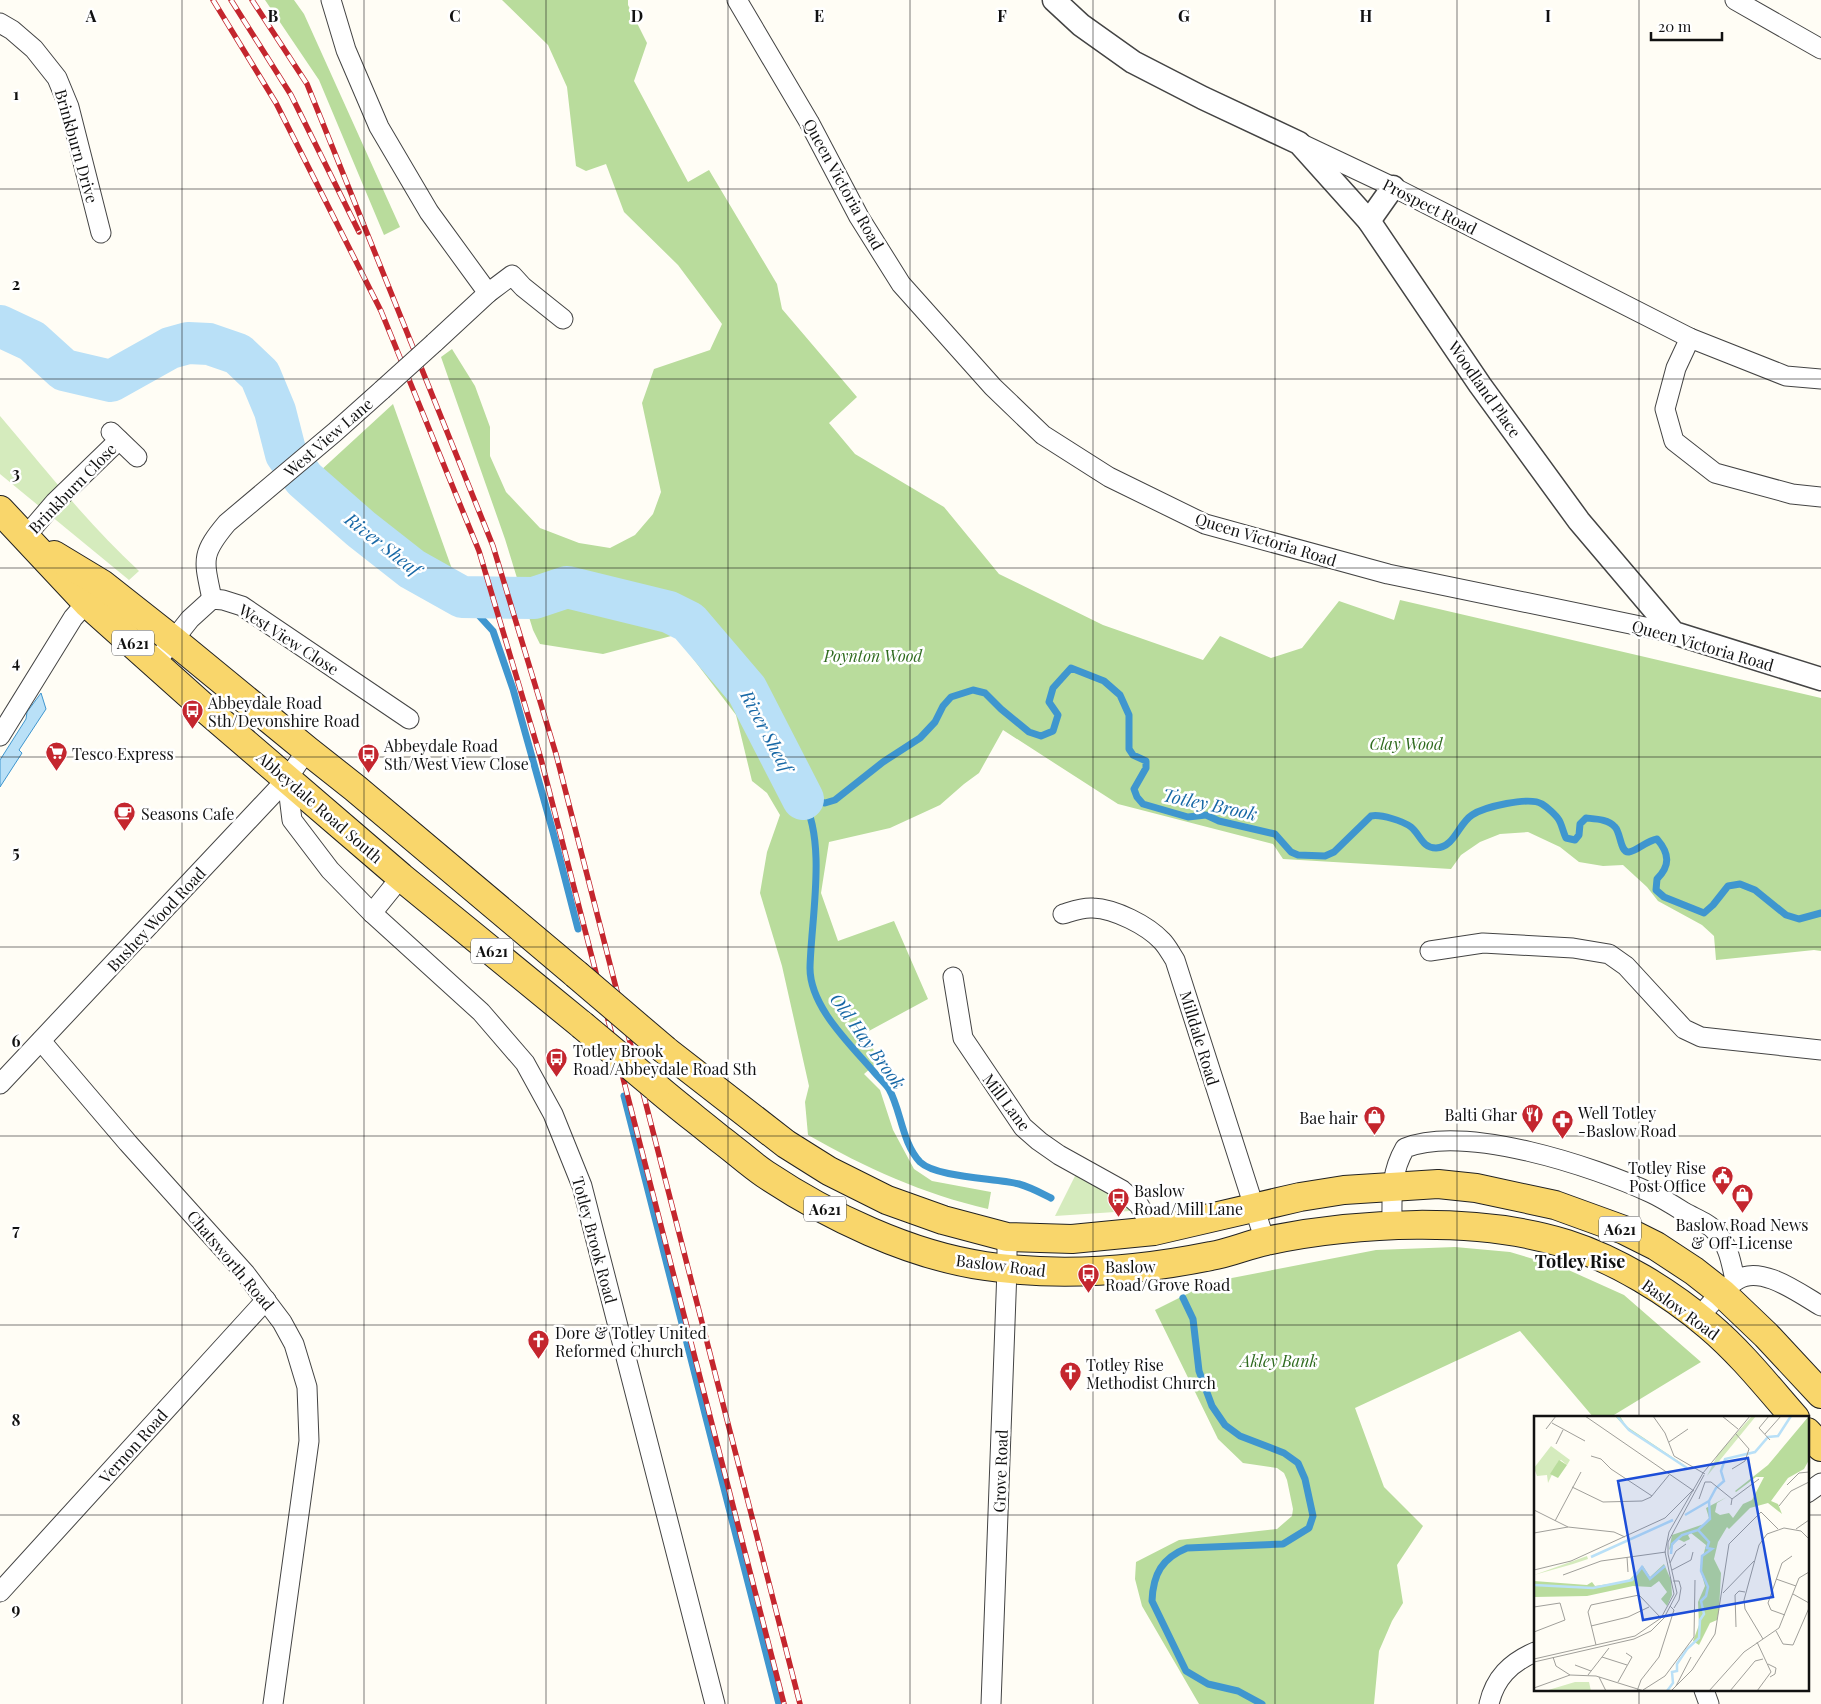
<svg xmlns="http://www.w3.org/2000/svg" width="1821" height="1704" font-family="'Playfair Display',serif">
	<rect width="100%" height="100%" fill="#fffdf5"/>
	<!-- green -->
	<g fill="#d5ebbd">
		<path d="M0,416C45,469 88,524 139,571L129,580L0,474Z"/>
		<polygon points="1077,1172 1130,1206 1130,1211 1055,1216"/>
	</g>
	<!-- forest -->
	<g fill="#b9dc9c">
		<polygon points="265,0 294,0 304,14 400,227 384,235 319,80"/>
		<path d="M502,0H628V5L647,43L634,81L688,182L709,170L777,284L782,309L857,397L829,423L855,454L944,507L999,574L1103,625L1203,660L1220,636L1271,658L1302,648L1339,601L1394,620L1400,600L1821,698V951L1814,950L1716,960L1714,936L1702,925L1658,901L1647,887L1623,865L1603,866L1579,862L1560,847L1528,832L1500,834L1480,842L1461,855L1451,869L1283,859L1273,844L1118,804L1003,730L979,773L964,784L940,805L890,828L829,842L821,893L838,941L894,921L928,999L867,1032L878,1062L864,1074L880,1090L893,1130L914,1169L932,1181L991,1192L988,1209C923,1194 866,1168 808,1135L805,1102L809,1086L782,966L760,893L767,852L780,815L767,793L752,781L736,715L675,635L603,654L540,644L533,630L505,539L441,357L452,349L475,386L490,427V456L506,492L540,528L579,543L610,548L635,535L653,514L661,492L642,403L654,369L710,350L722,324L678,265L624,212L606,164L586,171L576,166L567,87L548,45Z"/>
		<polygon points="393,404 462,597 412,569 361,529 304,479 319,472"/>
		<polygon points="1455,1247 1510,1252 1564,1268 1624,1295 1701,1362 1609,1418 1594,1418 1520,1331 1355,1408 1384,1487 1423,1526 1397,1565 1403,1603 1392,1621 1379,1651 1374,1704 1199,1704 1142,1606 1135,1579 1136,1562 1179,1540 1277,1529 1292,1516 1293,1509 1287,1480 1284,1473 1277,1468 1243,1463 1218,1439 1155,1310 1211,1282 1376,1250"/>
	</g>
	<!-- water -->
	<polygon fill="#b9e0f7" stroke="#3f96cf" points="41,693 46,709 19,750 22,753 0,787 0,760 26,719 27,712"/>
	<g fill="none" stroke-linecap="round" stroke-linejoin="round">
		<!-- stream -->
		<g stroke="#3f96cf" stroke-width="7">
			<polyline points="462,597 493,631 513,689 553,832 578,929"/>
			<path d="M803,799L825,803L835,800L883,762L920,738L935,722L943,706L951,697L973,690L985,693L1001,709L1029,732L1041,736L1053,731L1058,715L1049,702L1053,688L1071,668L1104,681L1120,695L1129,715V749L1133,755L1146,761V768L1134,789L1137,797L1143,804L1188,817L1206,815L1219,821L1275,834L1291,852L1298,855L1325,856L1334,852L1371,816C1381,814 1403,821 1411,827C1420,834 1422,848 1436,848C1455,847 1458,824 1472,815C1484,807 1529,796 1542,804C1547,807 1556,815 1559,820C1562,825 1563,832 1566,838L1575,840L1579,835L1580,824L1586,818C1595,819 1608,819 1615,827C1621,833 1620,853 1629,852C1637,851 1646,841 1657,839C1670,854 1670,866 1657,879L1656,890L1664,897L1704,913L1713,905L1728,886L1740,884L1755,890L1786,915L1799,919L1821,913"/>
			<path d="M803,799C827,843 811,919 810,968C810,1007 850,1044 874,1072C879,1078 885,1083 889,1089C901,1110 902,1143 920,1162C937,1178 996,1178 1019,1184C1030,1187 1041,1193 1051,1198"/>
			<polyline points="624,1096 779,1704"/>
			<path d="M1183,1298L1193,1319L1199,1371L1212,1406L1225,1425L1240,1436L1284,1453L1298,1463L1305,1479L1313,1516L1309,1528L1283,1544L1187,1548C1162,1558 1153,1574 1152,1601L1186,1671L1208,1684L1238,1691L1262,1704"/>
		</g>
		<!-- river -->
		<polyline stroke="#b9e0f7" stroke-width="42" points="0,326 32,341 64,370 111,381 170,348 188,343 209,344 238,354 260,375 275,411 286,454 304,479 361,529 412,569 462,597 534,598 567,587 669,612 689,622 747,690 803,799"/>
		<defs>
			<g id="minor">
				<polyline points="331,0 346,50 379,127 429,212 488,293"/>
				<polyline points="737,0 809,122 859,217 901,284 993,387 1043,435 1109,477 1205,524 1388,574 1674,633"/>
				<polyline points="1735,0 1821,49"/>
				<polyline points="0,23 12,30 34,49 57,78 69,107 101,233"/>
				<polyline points="1302,144 1393,187 1690,338 1786,376 1821,379"/>
				<polyline points="1690,338 1676,368 1665,409 1674,441 1715,473 1792,494 1821,497"/>
				<polyline points="434,343 488,293 512,275 523,287 563,319"/>
				<polyline points="111,432 137,457"/>
				<polyline points="25,537 55,502 119,440"/>
				<path d="M212,599C204,560 200,555 227,523L335,432L382,390"/>
				<polyline points="155,663 190,619 212,599 223,600 242,606 409,719"/>
				<polyline points="0,736 73,618 94,594"/>
				<polyline points="287,779 292,820 330,870 372,913 481,1012 525,1063 553,1114 582,1186 715,1704"/>
				<polyline points="372,913 401,877"/>
				<path d="M1063,914C1073,911 1083,907 1093,908C1115,909 1147,925 1162,941C1167,946 1171,954 1175,960L1265,1241"/>
				<polyline points="1430,951 1483,943 1573,948 1609,954 1626,966 1684,1029 1701,1037 1821,1050"/>
				<polyline points="953,977 963,1038 1023,1127 1039,1141 1059,1155 1122,1190 1139,1205 1154,1231"/>
				<polyline points="41,1041 128,1143 245,1273 282,1322 294,1344 307,1387 309,1441 273,1704"/>
				<polyline points="0,1084 287,779 307,750"/>
				<path d="M1392,1226C1392,1196 1390,1174 1405,1148C1465,1124 1593,1166 1651,1193C1662,1198 1673,1205 1684,1212C1694,1218 1709,1223 1716,1232C1729,1246 1731,1262 1735,1280"/>
				<path d="M1698,1318C1710,1305 1722,1289 1737,1280C1761,1264 1800,1294 1821,1306"/>
				<polyline points="1807,1493 1821,1483"/>
				<polyline points="0,1592 266,1300"/>
				<polyline points="1704,1690 1709,1704"/>
				<polyline points="991,1704 1007,1269 1007,1237"/>
				<path d="M1489,1704C1495,1678 1510,1663 1535,1652"/>
			</g>
			<g id="tertiary">
				<polyline points="1054,0 1081,25 1133,62 1203,98 1299,143 1369,221 1480,385 1579,521 1674,633 1821,679"/>
				<polyline points="1369,221 1393,187"/>
			</g>
			<g id="primary">
				<polyline points="0,510 87,603 209,712 401,877 582,1025"/>
				<polyline points="54,555 102,584 173,640 307,750 355,788 576,974"/>
				<polyline points="665,1050 786,1144 829,1171 887,1200 943,1220 1007,1237 1072,1239 1154,1231 1300,1197 1344,1190 1438,1184 1476,1188 1555,1205 1624,1230 1656,1246 1694,1271 1722,1293 1766,1335 1821,1394"/>
				<path d="M656,1087C677,1105 698,1121 720,1139C735,1150 749,1163 765,1174C828,1216 909,1255 985,1266C1059,1277 1137,1271 1211,1256C1230,1253 1247,1245 1266,1241C1356,1222 1478,1216 1567,1244C1617,1260 1669,1292 1709,1326C1741,1353 1767,1386 1795,1418"/>
				<polyline points="1807,1432 1821,1447"/>
			</g>
		</defs>
		<!-- minor casing -->
		<use href="#minor" stroke="#444" stroke-width="21"/>
		<!-- tertiary casing -->
		<use href="#tertiary" stroke="#444" stroke-width="25"/>
		<!-- primary casing -->
		<use href="#primary" stroke="#222" stroke-width="30"/>
		<!-- minor -->
		<use href="#minor" stroke="#fff" stroke-width="19"/>
		<!-- tertiary -->
		<use href="#tertiary" stroke="#fff" stroke-width="22"/>
		<!-- primary -->
		<use href="#primary" stroke="#f9d66b" stroke-width="28"/>
		<defs>
			<g id="rail">
				<polyline points="213,0 276,103 381,311 479,551 541,759 784,1704"/>
				<polyline points="231,0 291,95 359,232"/>
				<polyline points="252,0 307,84 493,546 556,754 800,1704"/>
			</g>
		</defs>
		<!-- rail casing -->
		<use href="#rail" stroke="#c4262e" stroke-width="5.5"/>
		<!-- rail -->
		<use href="#rail" stroke="#fff" stroke-width="4" stroke-dasharray="11" stroke-linecap="butt"/>
		<defs>
			<polyline id="minor-bridge" points="382,390 434,343"/>
			<g id="primary-bridge">
				<polyline points="576,974 665,1050"/>
				<polyline points="582,1025 656,1087"/>
			</g>
		</defs>
		<!-- minor-bridge casing -->
		<use href="#minor-bridge" stroke="#444" stroke-width="21" stroke-linecap="butt"/>
		<!-- primary-bridge casing -->
		<use href="#primary-bridge" stroke="#222" stroke-width="30" stroke-linecap="butt"/>
		<!-- minor-bridge -->
		<use href="#minor-bridge" stroke="#fff" stroke-width="19"/>
		<!-- primary-bridge -->
		<use href="#primary-bridge" stroke="#f9d66b" stroke-width="28"/>
	</g>
	<!-- grid -->
	<path fill="none" stroke="#111" stroke-width="1" stroke-opacity="0.55" d="M182,0V1704M364,0V1704M546,0V1704M728,0V1704M910,0V1704M1093,0V1704M1275,0V1704M1457,0V1704M1639,0V1418M0,189H1821M0,379H1821M0,568H1821M0,757H1821M0,947H1821M0,1136H1821M0,1325H1821M0,1515H1535M1807,1515H1821M1639,1690V1704"/>
	<!-- icons -->
	<defs>
		<symbol id="bus-pin" viewBox="-11 -11 22 30"><path d="M0 17L-7.5 6A9.5 9.5 0 1 1 7.5 6Z" fill="#c4262e" stroke="#fff"/><path d="M-5-6H5V4H4V6H2V4H-2V6H-4V4H-5ZM-3.5-4V0h7V-4ZM-3.5 1.2v1.5H-2V1.2ZM2 1.2v1.5H3.5V1.2Z" fill="#fff"/></symbol>
		<symbol id="supermarket-pin" viewBox="-11 -11 22 30"><path d="M0 17L-7.5 6A9.5 9.5 0 1 1 7.5 6Z" fill="#c4262e" stroke="#fff"/><path d="M-6-5.5h2.5l.6 2H6L4.5 2H-2.5L-4.4-4H-6ZM-1.5 3.2a1.3 1.3 0 1 0 .1 0ZM3 3.2a1.3 1.3 0 1 0 .1 0Z" fill="#fff"/></symbol>
		<symbol id="cafe-pin" viewBox="-11 -11 22 30"><path d="M0 17L-7.5 6A9.5 9.5 0 1 1 7.5 6Z" fill="#c4262e" stroke="#fff"/><path d="M-5.5-4.5H6V0H3Q3 3.5 0 3.5H-2.5Q-5.5 3.5-5.5 0ZM3-3.2v2h1.7v-2ZM-6 4.5H4V6H-6Z" fill="#fff"/></symbol>
		<symbol id="restaurant-pin" viewBox="-11 -11 22 30"><path d="M0 17L-7.5 6A9.5 9.5 0 1 1 7.5 6Z" fill="#c4262e" stroke="#fff"/><path d="M-5-6h1v4h1v-4h1v4h1v-4h1v5L-1.5 .5V6h-2V.5L-5-1ZM5-6V6H3V1.5H1.5Q1.5-4 5-6Z" fill="#fff"/></symbol>
		<symbol id="shop-pin" viewBox="-11 -11 22 30"><path d="M0 17L-7.5 6A9.5 9.5 0 1 1 7.5 6Z" fill="#c4262e" stroke="#fff"/><path d="M-5-2.5h2.3a2.7 3.5 0 0 1 5.4 0H5L5.5 6h-11ZM-1.5-2.5h3a1.5 2.3 0 0 0-3 0Z" fill="#fff"/></symbol>
		<symbol id="pharmacy-pin" viewBox="-11 -11 22 30"><path d="M0 17L-7.5 6A9.5 9.5 0 1 1 7.5 6Z" fill="#c4262e" stroke="#fff"/><path d="M-2-6h4v4h4v4h-4v4h-4v-4h-4v-4h4Z" fill="#fff"/></symbol>
		<symbol id="civic-pin" viewBox="-11 -11 22 30"><path d="M0 17L-7.5 6A9.5 9.5 0 1 1 7.5 6Z" fill="#c4262e" stroke="#fff"/><path d="M-.6-6.5H3V-4.5H.6V-3L4-1V1h2V6H-6V1h2V-1L-.6-3ZM-1.2 2.5V6h2.4V2.5Z" fill="#fff"/></symbol>
		<symbol id="church-pin" viewBox="-11 -11 22 30"><path d="M0 17L-7.5 6A9.5 9.5 0 1 1 7.5 6Z" fill="#c4262e" stroke="#fff"/><path d="M-1.2-6h2.4v3.5h3.3v2.4h-3.3V6h-2.4V-.1h-3.3v-2.4h3.3Z" fill="#fff"/></symbol>
	</defs>
	<g fill-rule="evenodd">
		<use href="#bus-pin" x="180" y="698" width="25" height="34"/>
		<use href="#supermarket-pin" x="44" y="740" width="25" height="34"/>
		<use href="#bus-pin" x="356" y="742" width="25" height="34"/>
		<use href="#cafe-pin" x="112" y="800" width="25" height="34"/>
		<use href="#bus-pin" x="544" y="1046" width="25" height="34"/>
		<use href="#restaurant-pin" x="1520" y="1102" width="25" height="34"/>
		<use href="#shop-pin" x="1362" y="1104" width="25" height="34"/>
		<use href="#pharmacy-pin" x="1550" y="1108" width="25" height="34"/>
		<use href="#civic-pin" x="1710" y="1164" width="25" height="34"/>
		<use href="#shop-pin" x="1730" y="1182" width="25" height="34"/>
		<use href="#bus-pin" x="1106" y="1186" width="25" height="34"/>
		<use href="#bus-pin" x="1076" y="1262" width="25" height="34"/>
		<use href="#church-pin" x="526" y="1328" width="25" height="34"/>
		<use href="#church-pin" x="1058" y="1360" width="25" height="34"/>
	</g>
	<g text-anchor="middle" dominant-baseline="central" stroke-width="5" stroke-linejoin="round" paint-order="stroke">
		<!-- shield labels -->
		<g fill="#fff" stroke="#585858" stroke-width="1">
			<rect x="112" y="630.5" width="42" height="25" rx="4"/>
			<rect x="471" y="938.5" width="42" height="25" rx="4"/>
			<rect x="804" y="1196.5" width="42" height="25" rx="4"/>
			<rect x="1599" y="1216.5" width="42" height="25" rx="4"/>
		</g>
		<g font-size="15" font-weight="bold" fill="#111">
			<text x="133" y="643">A621</text>
			<text x="492" y="951">A621</text>
			<text x="825" y="1209">A621</text>
			<text x="1620" y="1229">A621</text>
		</g>
		<!-- street labels -->
		<g font-size="16" fill="#111" stroke="#fff">
			<text transform="translate(77 146) rotate(74)">Brinkburn Drive</text>
			<text transform="translate(844 184) rotate(61)">Queen Victoria Road</text>
			<text transform="translate(1430 206) rotate(27)">Prospect Road</text>
			<text transform="translate(1485 389) rotate(55)">Woodland Place</text>
			<text transform="translate(328 437) rotate(-41)">West View Lane</text>
			<text transform="translate(72 488) rotate(-46)">Brinkburn Close</text>
			<text transform="translate(1266 539) rotate(17)">Queen Victoria Road</text>
			<text transform="translate(289 639) rotate(33)">West View Close</text>
			<text transform="translate(1703 645) rotate(16)">Queen Victoria Road</text>
			<text transform="translate(320 807) rotate(41)">Abbeydale Road South</text>
			<text transform="translate(156 919) rotate(-47)">Bushey Wood Road</text>
			<text transform="translate(1200 1038) rotate(73)">Milldale Road</text>
			<text transform="translate(1007 1102) rotate(53)">Mill Lane</text>
			<text transform="translate(595 1240) rotate(75)">Totley Brook Road</text>
			<text transform="translate(231 1260) rotate(50)">Chatsworth Road</text>
			<text transform="translate(1001 1265) rotate(7)">Baslow Road</text>
			<text transform="translate(1681 1309) rotate(36)">Baslow Road</text>
			<text transform="translate(133 1446) rotate(-48)">Vernon Road</text>
			<text transform="translate(1000 1471) rotate(-88)">Grove Road</text>
		</g>
		<!-- park labels -->
		<g font-size="16" font-style="italic" fill="#2f6b1f" stroke="#fff">
			<text x="873" y="655">Poynton Wood</text>
			<text x="1406" y="743">Clay Wood</text>
			<text x="1279" y="1360">Akley Bank</text>
		</g>
		<!-- poi labels -->
		<g font-size="16" fill="#111" stroke="#fff" text-anchor="start">
			<text x="208" y="702">Abbeydale Road<tspan x="208" dy="18">Sth/Devonshire Road</tspan></text>
			<text x="384" y="745">Abbeydale Road<tspan x="384" dy="18">Sth/West View Close</tspan></text>
			<text x="72" y="753">Tesco Express</text>
			<text x="141" y="813">Seasons Cafe</text>
			<text x="573" y="1050">Totley Brook<tspan x="573" dy="18">Road/Abbeydale Road Sth</tspan></text>
			<text x="1578" y="1112">Well Totley<tspan x="1578" dy="18">-Baslow Road</tspan></text>
			<text x="1517" y="1114" text-anchor="end">Balti Ghar</text>
			<text x="1358" y="1117" text-anchor="end">Bae hair</text>
			<text x="1706" y="1167" text-anchor="end">Totley Rise<tspan x="1706" dy="18">Post Office</tspan></text>
			<text x="1134" y="1190">Baslow<tspan x="1134" dy="18">Road/Mill Lane</tspan></text>
			<text x="1742" y="1224" text-anchor="middle">Baslow Road News<tspan x="1742" dy="18">&amp; Off-License</tspan></text>
			<text x="1105" y="1266">Baslow<tspan x="1105" dy="18">Road/Grove Road</tspan></text>
			<text x="555" y="1332">Dore &amp; Totley United<tspan x="555" dy="18">Reformed Church</tspan></text>
			<text x="1086" y="1364">Totley Rise<tspan x="1086" dy="18">Methodist Church</tspan></text>
		</g>
		<!-- water labels -->
		<g font-size="18" font-style="italic" fill="#1768a6" stroke="#fff">
			<text transform="translate(383 544) rotate(38)">River Sheaf</text>
			<text transform="translate(767 731) rotate(62)">River Sheaf</text>
			<text transform="translate(1210 804) rotate(12)">Totley Brook</text>
			<text transform="translate(868 1041) rotate(54)">Old Hay Brook</text>
		</g>
		<!-- neighbourhood labels -->
		<g font-size="18" font-weight="bold" fill="#111" stroke="#fff">
			<text x="1580" y="1261">Totley Rise</text>
		</g>
	</g>
	<!-- overview -->
	<g transform="translate(1534 1416)">
		<rect width="275" height="275" fill="#fffdf5"/>
		<path d="M218,0H222L173,60L184,38ZM17,30L36,44L33,49L27,44L24,46L14,67L13,59L3,60L0,52ZM53,140L54,143L39,148L0,159ZM41,266H55L57,275H11Z" fill="#d5ebbd"/>
		<path d="M81,0H86L92,10L153,51L94,14ZM275,0V44L270,53L254,62L237,85L244,88L248,98L234,87L216,92L195,113L193,111L184,126L180,143L187,157L185,194L183,204L176,207L165,229L159,225L165,209L164,186L171,170L166,152L172,129L157,117L154,119L156,123L150,126L144,123L135,134L138,119L170,108L175,102L172,92L193,81L183,87L181,96L186,99L195,97L199,102L209,88L218,84L230,61H222L202,76L201,75L234,49ZM25,44L33,49L24,62L16,58ZM130,148L137,164L138,179L133,190L127,183L133,176L125,165L117,171L99,170L53,180L0,181V165L53,169L58,166L61,170L94,165L109,150L116,161Z" fill="#b9dc9c"/>
		<path fill="none" stroke="#b9e0f7" stroke-width="2.5" d="M83,0L95,14L153,52M151,99L175,85M164,114L176,103L175,85L182,72L190,65L187,55L191,43L221,36L234,21L244,20L257,0M57,141L139,104M0,169L59,172L98,164L108,151L116,163L131,150M133,275L139,267L138,256L143,255V248L153,233L165,222L166,204L170,198L167,185L172,180L174,171L167,155L168,140L178,133L173,132L175,126L164,114L148,119L138,128L137,138"/>
		<path fill="none" stroke="#a09f9a" stroke-width="1" d="M51,0L160,75M119,0L131,17L140,40L171,58M188,0L204,13M235,0L225,12L236,24M18,7L51,25M12,13L22,0M231,18L247,0M135,26L154,13M22,28L29,14M57,40L67,43L77,53L118,80M198,53L211,45L215,33L202,18M171,66H177L198,83L197,89M253,69L265,57L275,56M38,71L69,86L108,85L117,81L135,59M165,83L171,66M198,83L225,63M245,90L257,75L275,66M0,94L34,111M21,105L47,56M262,113L275,104M0,117L34,111L80,116L91,121M93,141L94,156M136,147L142,135L152,128M0,154L37,145L131,102L159,74M138,154L157,144L159,136M29,159L67,145L132,136M242,163L262,170M139,165H145L147,172L145,184L140,192M189,177L220,145M259,178L275,187M0,191L26,187L31,204L0,216M251,199L237,194L234,187L248,147L258,140M57,210L94,201L115,191M202,211L201,179L205,175L211,176M242,215L249,228L259,229L275,192M229,223L211,193L210,184L225,129L233,118L250,112L267,115L275,123M62,229L54,196L57,189L105,179L127,202M19,241L22,250L36,259L62,260L110,275M68,241L93,249M0,243L101,220L127,202L140,178L131,136L135,116L169,57L216,0M0,246L100,223L117,215L130,202L143,177L134,138V126L170,59M234,248L242,252L241,258L236,261M41,249L57,255M54,259L75,232M65,261L72,275M84,266L98,241L92,237M142,270L157,241M0,272L36,259M109,274L131,260L160,221L161,164M103,275L107,264L125,241L140,194L136,190M137,275L158,254L181,218L195,128L227,96L244,113M175,275L210,236L245,212L265,162L275,156M196,275L221,245L229,243M223,275L237,256L223,226"/>
		<path fill="#1d4ed8" fill-opacity="0.15" stroke="#1d4ed8" stroke-width="2.5" d="M214,42L239,181L109,204L84,65Z"/>
		<rect width="275" height="275" fill="none" stroke="#111" stroke-width="2.5"/>
	</g>
	<g font-size="16" text-anchor="middle" font-weight="bold" fill="#111" stroke="#fff" stroke-width="5" stroke-linejoin="round" paint-order="stroke">
		<text x="91" y="22">A</text>
		<text x="273" y="22">B</text>
		<text x="455" y="22">C</text>
		<text x="637" y="22">D</text>
		<text x="819" y="22">E</text>
		<text x="1002" y="22">F</text>
		<text x="1184" y="22">G</text>
		<text x="1366" y="22">H</text>
		<text x="1548" y="22">I</text>
		<text x="16" y="100">1</text>
		<text x="16" y="290">2</text>
		<text x="16" y="479">3</text>
		<text x="16" y="668">4</text>
		<text x="16" y="858">5</text>
		<text x="16" y="1047">6</text>
		<text x="16" y="1236">7</text>
		<text x="16" y="1426">8</text>
		<text x="16" y="1615">9</text>
	</g>
	<!-- scale -->
	<path d="M1651 32v8h71v-8" fill="none" stroke="#111111" stroke-width="2.5"/>
	<text x="1658" y="32" font-size="15" fill="#111111" stroke="#ffffff" stroke-width="4" paint-order="stroke">20 m</text>
</svg>
